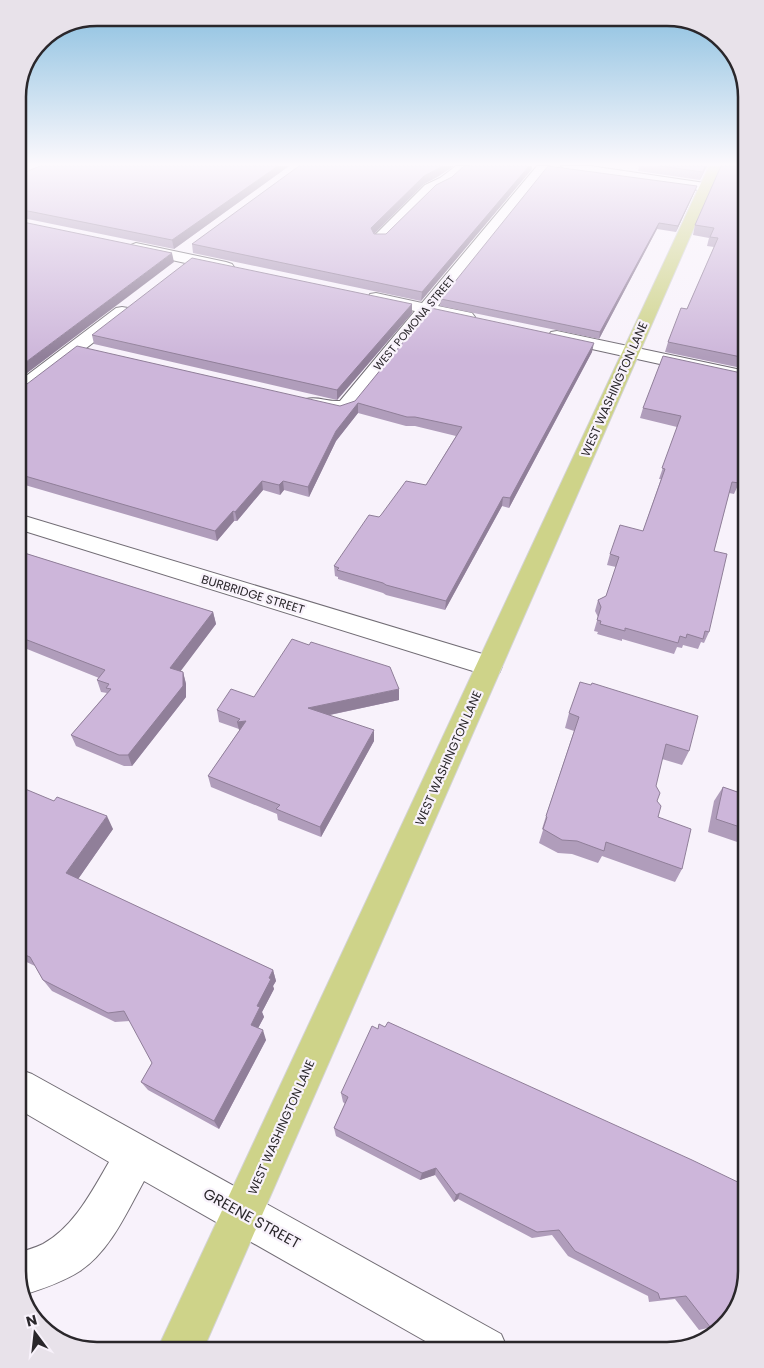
<svg xmlns="http://www.w3.org/2000/svg" width="764" height="1368" font-family="Poppins,sans-serif">
	<rect width="100%" height="100%" fill="#f8f2fb"/>
	<g fill="none" stroke-linecap="round" stroke-linejoin="round">
		<defs>
			<g id="minor">
				<polygon points="18,166 27,166 26,169 18,171"/>
				<polygon points="456,166 469,166 450,184 435,191 385,241 375,241 372,238 425,185 440,178"/>
				<path d="M537,166H550L438,306L472,313L475,317L472,321L466,322L431,315L354,409L334,413L306,407L303,403L306,399C318,396 328,402 340,401L415,311L370,302L368,298L370,294L376,293L422,303Z"/>
				<polygon points="561,166 590,166 705,183 712,187 705,191 567,170"/>
				<polygon points="136,243 226,262 232,264 234,267 232,270 226,272 131,251 128,248 131,245"/>
				<polygon points="122,307 128,308 131,312 128,316 25,395 18,397 18,382 116,308"/>
				<polygon points="557,331 746,371 746,383 551,340 548,336 551,332"/>
				<polygon points="18,514 499,659 502,666 499,673 489,676 18,529"/>
				<path d="M18,1069L32,1074L501,1334L508,1350H441L144,1181C127,1212 110,1251 80,1271C63,1282 42,1289 23,1295L18,1271V1253C26,1250 35,1248 43,1244C74,1227 92,1191 109,1162L18,1109Z"/>
			</g>
			<polygon id="major" points="709,166 721,166 203,1350 157,1350"/>
		</defs>
		<!-- minor casing -->
		<use href="#minor" stroke="#726d75" stroke-width="2"/>
		<!-- major casing -->
		<use href="#major" stroke="#d4d4d5" stroke-width="2"/>
		<!-- minor -->
		<use href="#minor" fill="#fff" fill-rule="evenodd"/>
		<!-- major -->
		<use href="#major" fill="#ced389" fill-rule="evenodd"/>
	</g>
	<!-- wall -->
	<g fill="#b09dbb">
		<polygon points="289,166 174,249 18,217 18,218 18,172"/>
		<polygon points="639,166 707,166 700,180 638,171"/>
		<polygon points="746,166 746,370 746,369 665,352 668,342 687,309 714,247 707,246 709,238 693,235 695,225"/>
		<polygon points="532,169 421,301 193,253 192,244 439,176 424,184 374,234 386,234"/>
		<polygon points="695,191 676,232 657,229 599,339 440,306 441,299"/>
		<polygon points="412,313 337,400 94,344 92,335"/>
		<polygon points="592,352 509,508 502,506 445,610 386,595 383,593 338,579 338,577 335,576 334,566 379,517 426,485 456,436 415,426 406,426 358,413 336,441 309,497 284,490 280,495 263,490 237,521 234,521 217,541 18,483 18,388 340,406"/>
		<polygon points="746,374 746,468 743,467 739,483 734,494 729,493 714,551 709,632 704,643 701,642 698,649 683,645 682,648 677,647 674,654 622,639 622,641 597,634 598,632 594,631 598,617 595,611 598,600 606,596 616,567 607,565 610,554 643,531 661,479 659,479 677,427 640,418 643,408"/>
		<polygon points="18,551 213,612 216,624 180,671 183,672 186,684 186,697 132,766 124,766 76,746 71,735 107,693 101,692 97,680 99,678 27,649 22,655 18,654"/>
		<polygon points="254,697 399,700 330,715 374,741 321,837 278,820 277,814 211,787 208,776 239,731 239,729 219,722 217,710"/>
		<polygon points="569,713 689,751 682,765 662,759 656,786 658,817 682,869 675,882 602,856 598,863 572,854 558,853 539,843 543,830 542,829 546,816 574,731 565,728"/>
		<polygon points="18,786 113,829 78,879 273,970 276,981 273,986 274,989 262,1012 264,1017 258,1028 266,1040 219,1129 148,1090 141,1082 152,1063 130,1021 115,1022 52,991 43,980 35,966 18,958"/>
		<polygon points="723,787 746,795 746,845 708,832 714,801"/>
		<polygon points="341,1093 733,1315 714,1331 708,1328 699,1330 675,1299 649,1302 648,1296 568,1256 552,1235 532,1238 458,1199 454,1202 435,1175 420,1180 336,1136 334,1128 345,1104 343,1102"/>
	</g>
	<!-- shaded-wall -->
	<g fill="#907f99">
		<polygon points="278,166 289,166 174,249 172,240"/>
		<polygon points="443,166 454,166 439,176 424,184 371,237 371,228 424,176"/>
		<polygon points="529,166 532,166 532,169 421,301 422,292"/>
		<polygon points="705,166 707,166 700,180 703,172"/>
		<polygon points="697,186 695,191 676,232 678,226"/>
		<polygon points="659,223 657,229 599,339 600,332"/>
		<polygon points="172,253 174,262 18,380 18,368"/>
		<polygon points="412,304 412,313 337,400 337,390"/>
		<polygon points="594,343 592,352 509,508 510,498"/>
		<polygon points="358,403 358,413 336,441 309,497 308,487 336,431"/>
		<polygon points="262,481 263,490 237,521 235,512"/>
		<polygon points="283,481 284,490 280,495 279,485"/>
		<polygon points="503,497 502,506 445,610 446,601"/>
		<polygon points="233,511 234,521 217,541 215,531"/>
		<polygon points="213,612 216,624 174,680 170,668"/>
		<polygon points="22,638 27,649 22,655 18,647 18,642"/>
		<polygon points="183,672 186,684 186,697 132,766 128,755"/>
		<polygon points="399,689 399,700 310,719 308,708"/>
		<polygon points="246,721 240,734 237,722"/>
		<polygon points="374,730 374,741 321,837 320,827"/>
		<polygon points="107,816 113,829 74,885 66,873"/>
		<polygon points="273,970 276,981 273,986 274,989 262,1012 264,1017 255,1034 251,1025 257,1006 269,978"/>
		<polygon points="263,1030 266,1040 219,1129 214,1121"/>
		<polygon points="436,1168 435,1175 420,1180 422,1173"/>
		<polygon points="460,1193 458,1199 454,1202 456,1195"/>
	</g>
	<!-- building -->
	<g fill="#cdb6da" stroke="#907f99">
		<polygon points="40,166 278,166 172,240 18,209 18,172 28,171"/>
		<polygon points="299,166 443,166 439,168 424,176 371,228 374,234 386,234 436,185 452,177 464,166 529,166 422,292 192,244"/>
		<polygon points="548,166 697,186 678,226 659,223 600,332 441,299"/>
		<polygon points="660,166 705,166 703,172"/>
		<polygon points="721,166 746,166 746,358 668,342 681,308 687,309 718,238 710,237 714,228 695,225"/>
		<polygon points="18,221 172,253 18,368"/>
		<polygon points="192,258 412,304 337,390 92,335"/>
		<polygon points="431,308 594,343 510,498 503,497 446,601 386,585 383,583 337,570 339,568 334,566 369,515 379,517 381,515 406,481 426,485 462,427 415,417 407,417 358,403 336,431 308,487 283,481 279,485 262,481 235,512 233,511 215,531 18,474 18,388 23,387 77,346 340,406 355,401"/>
		<polygon points="663,356 746,374 746,457 746,456 739,483 732,482 714,551 727,554 709,632 705,631 703,639 687,634 686,638 680,636 678,643 625,628 625,631 600,624 601,621 597,620 601,607 598,600 606,596 619,557 610,554 620,525 643,531 665,469 662,468 681,416 643,408"/>
		<polygon points="18,551 213,612 170,668 183,672 183,686 128,755 119,755 71,735 111,689 106,688 109,684 97,680 105,670 22,638 18,642"/>
		<polygon points="292,639 309,645 311,642 390,667 399,689 308,708 374,730 320,827 276,809 280,805 208,776 246,721 237,722 240,719 217,710 231,689 254,697"/>
		<polygon points="580,682 591,685 592,683 698,716 689,751 666,744 656,786 660,793 657,801 661,806 658,817 691,829 682,869 606,842 604,851 577,841 562,840 543,829 547,817 546,816 579,717 569,713"/>
		<polygon points="18,786 54,801 57,797 107,816 66,873 273,970 269,978 271,979 257,1006 260,1007 251,1025 263,1030 214,1121 141,1082 152,1063 124,1011 108,1013 43,980 30,957 18,952"/>
		<polygon points="723,787 746,795 746,829 716,819"/>
		<polygon points="388,1022 692,1160 746,1186 746,1271 733,1315 720,1326 716,1324 711,1328 686,1296 660,1299 658,1293 575,1251 559,1230 537,1232 460,1193 456,1195 436,1168 422,1173 334,1128 348,1097 341,1093 372,1026 378,1029 379,1024 385,1027"/>
	</g>
	<!-- sky -->
	<linearGradient id="sky" x2="0" y2="1"><stop stop-color="#88bedf"/><stop offset="0.46" stop-color="#fcf9fd"/><stop offset="1" stop-color="#fcf9fd" stop-opacity="0"/></linearGradient>
	<rect width="764" height="357" fill="url(#sky)"/>
	<g text-anchor="middle" dominant-baseline="central" stroke-width="4.5" stroke-linejoin="round" paint-order="stroke">
		<!-- far-street labels -->
		<g font-size="11" fill="#2a272b" stroke="#f8f2fb">
			<text transform="translate(414 323) rotate(-50)">WEST POMONA STREET</text>
		</g>
		<!-- street labels -->
		<g font-size="12" fill="#2a272b" stroke="#f8f2fb">
			<text transform="translate(614 389) rotate(-66)">WEST WASHINGTON LANE</text>
			<text transform="translate(253 594) rotate(17)">BURBRIDGE STREET</text>
			<text transform="translate(448 758) rotate(-66)">WEST WASHINGTON LANE</text>
			<text transform="translate(281 1127) rotate(-66)">WEST WASHINGTON LANE</text>
		</g>
		<!-- near-street labels -->
		<g font-size="15" fill="#2a272b" stroke="#f8f2fb">
			<text transform="translate(252 1218) rotate(29)">GREENE STREET</text>
		</g>
	</g>
	<!-- crop -->
	<path d="M0 0H764V1368H0ZM97 26H667A71 71 0 0 1 738 97V1271A71 71 0 0 1 667 1342H97A71 71 0 0 1 26 1271V97A71 71 0 0 1 97 26Z" fill="#e8e2ea" fill-rule="evenodd"/>
	<path fill="none" stroke="#2a272b" stroke-width="2.5" d="M97 26H667A71 71 0 0 1 738 97V1271A71 71 0 0 1 667 1342H97A71 71 0 0 1 26 1271V97A71 71 0 0 1 97 26Z"/>
	<!-- north arrow -->
	<g transform="translate(35 1333) rotate(345)" stroke="#f8f2fb" stroke-width="4" paint-order="stroke">
	<path d="M0-4L9 19L0 12L-9 19Z" fill="#2a272b"/>
	<text y="-8" font-size="14" font-weight="bold" text-anchor="middle" fill="#2a272b">N</text>
	</g>
</svg>
